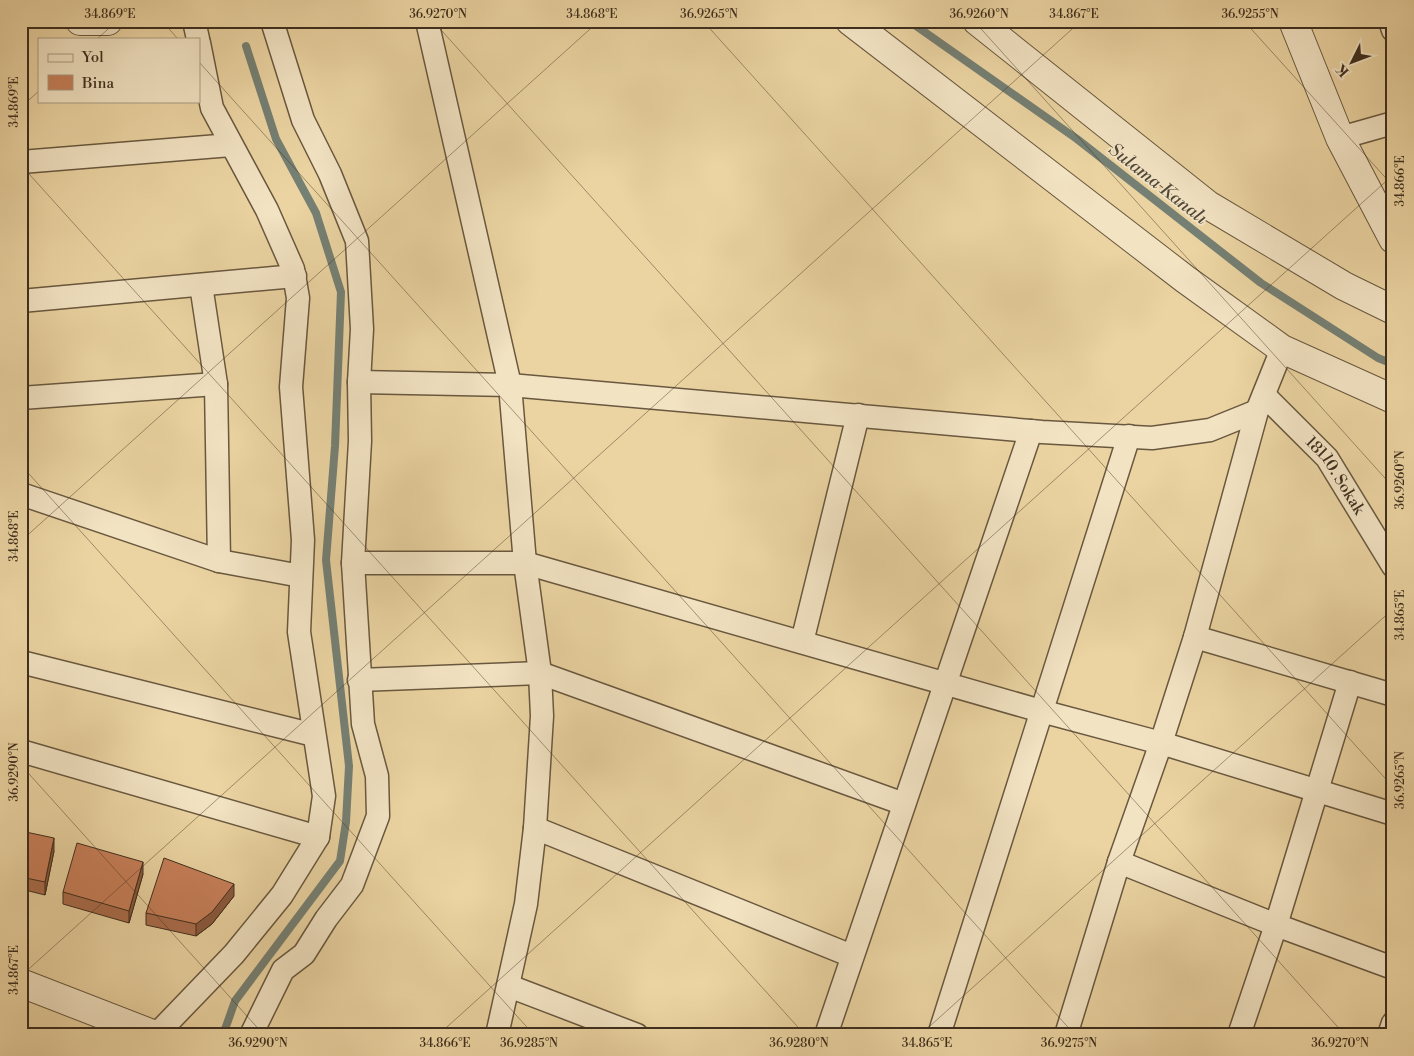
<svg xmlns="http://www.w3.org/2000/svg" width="1414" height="1056" font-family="'Libre Bodoni',serif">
	<rect width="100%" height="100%" fill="#ebd4a2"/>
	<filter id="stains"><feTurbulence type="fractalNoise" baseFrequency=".004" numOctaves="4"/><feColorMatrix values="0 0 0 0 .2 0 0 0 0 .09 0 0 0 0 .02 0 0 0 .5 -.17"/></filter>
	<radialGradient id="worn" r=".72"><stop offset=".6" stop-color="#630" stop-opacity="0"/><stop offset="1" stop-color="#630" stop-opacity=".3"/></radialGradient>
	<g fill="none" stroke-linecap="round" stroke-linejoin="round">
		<!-- stream -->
		<g stroke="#758074" stroke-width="8">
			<polyline points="909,21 1077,139 1261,283 1378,358 1393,364"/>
			<polyline points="223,1035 235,1001 340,861 346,822 349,766 326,560 335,446 341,292 316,213 276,139 246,46"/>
		</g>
		<defs>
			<g id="minor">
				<polyline points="194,21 198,39"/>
				<polyline points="427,21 510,385 525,563 540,673 542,716 535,828 526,904 497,1035"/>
				<polyline points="1390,21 1393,30"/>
				<polyline points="1340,138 1393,123"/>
				<polyline points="21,162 231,145"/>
				<polyline points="201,285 216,384 219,561"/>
				<polyline points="21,301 295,276"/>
				<polyline points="359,382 510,385 1042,432 1152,438 1210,430 1257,411"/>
				<path id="s1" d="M1264,395L1327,458L1393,566"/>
				<polyline points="21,398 216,384"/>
				<polyline points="21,494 219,561 301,576"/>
				<polyline points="353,563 525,563 1041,711 1161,743 1393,814"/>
				<polyline points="1195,637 1393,695"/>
				<polyline points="802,642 858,415"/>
				<polyline points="21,662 314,735"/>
				<polyline points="359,680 540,673 904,804"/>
				<polyline points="21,751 318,837"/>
				<polyline points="535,828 852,956"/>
				<polyline points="1119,862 1276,925 1393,968"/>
				<polyline points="509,986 637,1035"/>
				<polyline points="156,1035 234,954 282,895 318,837 324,796 299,632 303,540 291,387 298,298 293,269 267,210 212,108 199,43"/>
				<polyline points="251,1035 283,970 304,954 326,919 352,885 378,816 377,776 363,724 353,563 360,441 359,382 362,329 357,241 330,174 303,120 272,21"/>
				<polyline points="826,1035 1031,431"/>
				<polyline points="939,1035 1129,436"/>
				<polyline points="1066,1035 1119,862 1161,743 1195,637 1257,411 1282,349"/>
				<polyline points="1239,1035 1276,925 1350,682"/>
				<polyline points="1389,1035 1393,1023"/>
			</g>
			<g id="tertiary">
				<polyline points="80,21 108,21"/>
				<polyline points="850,21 1185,279 1282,349 1393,399"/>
				<polyline points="977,21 1208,205 1344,286 1393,310"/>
				<polyline points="1293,21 1340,138 1393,239"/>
				<polyline points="21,983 155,1035"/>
			</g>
		</defs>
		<!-- minor casing -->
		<use href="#minor" stroke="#69583f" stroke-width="25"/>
		<!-- tertiary casing -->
		<use href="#tertiary" stroke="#69583f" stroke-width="30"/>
		<!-- minor -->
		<use href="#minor" stroke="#f2e3c3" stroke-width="22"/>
		<!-- tertiary -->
		<use href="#tertiary" stroke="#f2e3c3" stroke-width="28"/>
	</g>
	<!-- wall -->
	<g fill="#ab6d4d" stroke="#3e2e1e">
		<polygon points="21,831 54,851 45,895 21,889"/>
		<polygon points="143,874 129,923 63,904 63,892"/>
		<polygon points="234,896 212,924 196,936 146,925 146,913"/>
	</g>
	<!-- shaded-wall -->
	<g fill="#8b593e" stroke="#3e2e1e">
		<polygon points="54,838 54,851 45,895 45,882"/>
		<polygon points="143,862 143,874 129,923 129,911"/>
		<polygon points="234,884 234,896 212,924 196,936 196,924"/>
	</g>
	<!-- building -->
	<g fill="#c77f59" stroke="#3e2e1e">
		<polygon points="21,831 54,838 45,882 21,877"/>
		<polygon points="77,843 143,862 129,911 63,892"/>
		<polygon points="164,858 234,884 212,912 196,924 146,913"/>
	</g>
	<!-- ticks -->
	<path fill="none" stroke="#3e2e1e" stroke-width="1" stroke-opacity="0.45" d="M162,21L178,39M433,21L1345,1035M703,21L1393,787M974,21L1393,487M1244,21L1393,186M97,39L117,21M199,62L1075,1035M21,107L39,91M21,165L805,1035M21,465L534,1035M21,541L599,21M21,765L264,1035M21,976L1081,21M438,1035L1393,175M920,1035L1393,609"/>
	<g text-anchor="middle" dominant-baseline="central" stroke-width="4" stroke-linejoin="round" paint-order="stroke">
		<!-- street labels -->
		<g font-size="16" fill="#3e2e1e" stroke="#f2e3c3">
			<text stroke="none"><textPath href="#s1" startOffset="108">18110. Sokak</textPath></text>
		</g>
		<!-- water labels -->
		<g font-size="18" font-style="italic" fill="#50493b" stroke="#f2e3c3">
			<text transform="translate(1158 184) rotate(38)">Sulama Kanalı</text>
		</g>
	</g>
	<!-- margin -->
	<rect width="1414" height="1056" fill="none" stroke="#ebd4a2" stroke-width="55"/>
	<!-- legend -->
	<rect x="38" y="38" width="162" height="65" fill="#f2e3c3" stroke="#aa9b81"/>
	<rect x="48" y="54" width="25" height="8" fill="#f2e3c3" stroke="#aa9b81"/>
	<text x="82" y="62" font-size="15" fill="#3e2e1e">Yol</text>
	<rect x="48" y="75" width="25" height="15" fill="#c77f59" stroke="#aa9b81"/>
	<text x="82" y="88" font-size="15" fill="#3e2e1e">Bina</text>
	<!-- north arrow -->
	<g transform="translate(1352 62) rotate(228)" stroke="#f2e3c3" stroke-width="4" paint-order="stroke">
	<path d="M0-4L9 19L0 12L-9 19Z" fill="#3e2e1e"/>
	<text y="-8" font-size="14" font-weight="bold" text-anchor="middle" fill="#3e2e1e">K</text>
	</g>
	<rect x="28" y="28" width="1358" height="1000" fill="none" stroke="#3e2e1e" stroke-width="2"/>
	<g font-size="12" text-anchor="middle" fill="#3e2e1e">
		<text x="110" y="18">34.869°E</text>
		<text x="438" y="18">36.9270°N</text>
		<text x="592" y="18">34.868°E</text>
		<text x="709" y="18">36.9265°N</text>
		<text x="979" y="18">36.9260°N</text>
		<text x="1074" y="18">34.867°E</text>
		<text x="1250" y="18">36.9255°N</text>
		<text transform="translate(14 102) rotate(-90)" y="4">34.869°E</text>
		<text transform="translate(1400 181) rotate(-90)" y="4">34.866°E</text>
		<text transform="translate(1400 480) rotate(-90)" y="4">36.9260°N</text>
		<text transform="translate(14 536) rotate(-90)" y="4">34.868°E</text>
		<text transform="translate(1400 615) rotate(-90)" y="4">34.865°E</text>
		<text transform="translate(14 772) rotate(-90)" y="4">36.9290°N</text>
		<text transform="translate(1400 780) rotate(-90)" y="4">36.9265°N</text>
		<text transform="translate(14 970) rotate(-90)" y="4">34.867°E</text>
		<text x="258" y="1047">36.9290°N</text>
		<text x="445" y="1047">34.866°E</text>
		<text x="529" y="1047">36.9285°N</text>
		<text x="799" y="1047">36.9280°N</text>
		<text x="927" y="1047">34.865°E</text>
		<text x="1069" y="1047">36.9275°N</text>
		<text x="1340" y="1047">36.9270°N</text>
	</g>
	<rect width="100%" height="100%" filter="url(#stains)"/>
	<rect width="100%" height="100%" fill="url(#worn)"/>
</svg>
